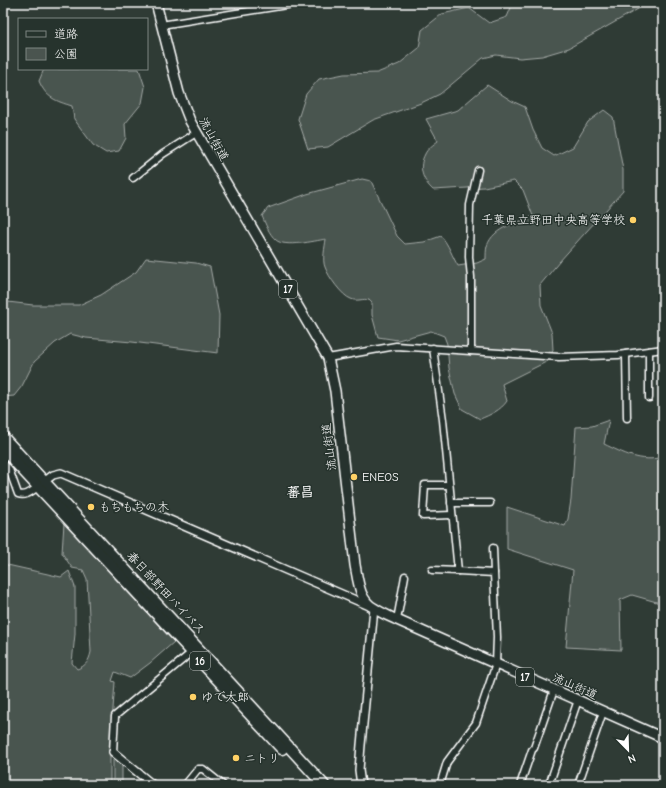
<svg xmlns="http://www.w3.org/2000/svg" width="666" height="788" font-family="'Comic Neue','Klee One',sans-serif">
	<rect width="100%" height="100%" fill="#2f3b35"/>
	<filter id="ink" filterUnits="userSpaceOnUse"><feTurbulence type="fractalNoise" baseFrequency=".025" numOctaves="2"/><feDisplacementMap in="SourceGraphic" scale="8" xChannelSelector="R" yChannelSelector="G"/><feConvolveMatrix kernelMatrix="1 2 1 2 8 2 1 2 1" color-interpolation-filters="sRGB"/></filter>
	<g filter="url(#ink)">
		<!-- green -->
		<g fill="#4a544f" stroke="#a4aaa7">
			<polygon points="513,3 645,3 638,9 569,48 542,56 520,58 496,55 483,58 440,94 421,103 373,120 328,147 308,149 298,119 306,94 319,79 344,74 377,73 399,64 419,48 422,30 442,14 469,8 489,23 507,17"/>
			<path d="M44,69H139L145,87L142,103L125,124L126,138L119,151L106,153L93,145L74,119L72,106C56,101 46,98 39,81Z"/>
			<path d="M487,85L512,101L525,107L533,130L542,148L554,156L573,147L588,122L604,110L613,117L623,170V191C596,222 566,252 540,285L541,305L552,333L553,350L548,361L502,384L507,401C501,410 490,415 480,419L462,409L455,394L449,368L447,344L444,336L431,331L398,340L378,337L372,315V303L369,300C363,298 357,302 351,299C342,296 328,276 325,267C322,260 325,247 326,239C314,241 285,248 276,240C269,234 265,223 262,216L268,208L307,194L362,179L371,181L397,236L405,244L424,242L441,236C449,245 452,256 458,266L477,263L486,259C486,255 486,250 487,246C494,226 517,224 533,216L523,190L514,181L484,187L433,190C422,180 418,167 425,154C427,149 434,144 438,141L426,119L458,110Z"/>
			<polygon points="146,258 196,263 210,267 219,315 218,353 132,342 86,338 70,334 55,343 34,362 22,386 14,396 3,397 3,299 8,302 33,305 79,305 101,295 136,272"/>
			<path d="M609,420L604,444C623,453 641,463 663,457V606L660,603L632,595L620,600L621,650L566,647L573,570L507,549V507L565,526L568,519L571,500L576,427L592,426Z"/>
			<path d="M64,523L174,642L150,663L130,678L115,672L112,681L115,682L110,749V785H3V564L61,577L69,571L75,587V634L72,663L77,669C86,666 89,661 91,652L87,579L83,570L72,568L62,553Z"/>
			<polygon points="113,759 115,759 122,764 122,785 113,785"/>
		</g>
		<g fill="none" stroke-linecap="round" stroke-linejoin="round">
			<defs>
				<g id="minor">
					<polyline points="161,25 299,3"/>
					<polyline points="133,178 163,154 196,133"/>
					<polyline points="433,348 443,420 458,571 494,573 497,637 496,664 476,723 447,762 440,785"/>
					<polyline points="471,351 471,277 469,257 470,205 478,170"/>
					<polyline points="626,354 627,418"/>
					<polyline points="328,358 396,346 559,357 618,355 663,349"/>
					<polyline points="649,398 649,351"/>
					<path d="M3,463L9,469L18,494C26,497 32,491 38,487"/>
					<polyline points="449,485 425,485 423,516 452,515"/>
					<polyline points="451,503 490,503"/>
					<polyline points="493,548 494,573"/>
					<polyline points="432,570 458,571"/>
					<polyline points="397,620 405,576"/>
					<polyline points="113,752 115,716 192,652"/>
					<polyline points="185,785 198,769 203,769 223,785"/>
					<polyline points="520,785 532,750 534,748 554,690"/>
					<polyline points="549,785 578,700"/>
					<polyline points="578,785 603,712"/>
				</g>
				<g id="tertiary">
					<polyline points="41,484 53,475 61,473 374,608 361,745 359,770 361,785"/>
					<polyline points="113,752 153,785"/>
				</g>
				<path id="primary" d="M156,3L179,93L190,121L328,358L335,391L355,565C358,580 359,600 374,608C381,613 389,616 397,620L663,738"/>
				<g id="trunk">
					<polyline points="3,437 324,785"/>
					<polyline points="3,449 282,749"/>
				</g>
			</defs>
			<!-- minor casing -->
			<use href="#minor" stroke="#fff" stroke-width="9"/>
			<!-- tertiary casing -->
			<use href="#tertiary" stroke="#fff" stroke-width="10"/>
			<!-- primary casing -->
			<use href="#primary" stroke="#fff" stroke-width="12"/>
			<!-- trunk casing -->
			<use href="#trunk" stroke="#fff" stroke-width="13"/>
			<!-- minor -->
			<use href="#minor" stroke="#26332d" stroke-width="6"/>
			<!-- tertiary -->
			<use href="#tertiary" stroke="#26332d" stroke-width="7"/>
			<!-- primary -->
			<use href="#primary" stroke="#26332d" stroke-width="9"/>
			<!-- trunk -->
			<use href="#trunk" stroke="#26332d" stroke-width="10"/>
		</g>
	</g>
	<!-- markers -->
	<g fill="#ffd166" stroke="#26332d" stroke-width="1.5">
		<circle cx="633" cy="220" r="4"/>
		<circle cx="354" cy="477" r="4"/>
		<circle cx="91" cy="507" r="4"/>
		<circle cx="193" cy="697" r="4"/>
		<circle cx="236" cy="758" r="4"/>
	</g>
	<g text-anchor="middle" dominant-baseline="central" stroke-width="3" stroke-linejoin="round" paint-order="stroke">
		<!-- shield labels -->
		<g fill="#26332d" stroke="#bec2c0" stroke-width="1">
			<rect x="279" y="280" width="18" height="18" rx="3"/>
			<rect x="190" y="652" width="20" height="18" rx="3"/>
			<rect x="516" y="668" width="18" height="18" rx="3"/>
		</g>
		<g font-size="11" font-weight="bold" fill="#fff">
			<text x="288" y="289">17</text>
			<text x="200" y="661">16</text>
			<text x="525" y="677">17</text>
		</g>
		<!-- street labels -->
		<g font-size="12" fill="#fff" stroke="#26332d">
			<text transform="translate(214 139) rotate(61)">流山街道</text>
			<text transform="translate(329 447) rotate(-97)">流山街道</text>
			<text transform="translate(166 593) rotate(47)">春日部野田バイパス</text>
			<text transform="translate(575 686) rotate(24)">流山街道</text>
		</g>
		<!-- poi labels -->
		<g font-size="12" fill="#fff" stroke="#26332d" text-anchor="start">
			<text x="625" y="220" text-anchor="end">千葉県立野田中央高等学校</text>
			<text x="362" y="477">ENEOS</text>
			<text x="99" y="507">もちもちの木</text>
			<text x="201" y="697">ゆで太郎</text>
			<text x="244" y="758">ニトリ</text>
		</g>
		<!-- quarter labels -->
		<g font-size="14" font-weight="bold" fill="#fff" stroke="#26332d">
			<text x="300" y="492">蕃昌</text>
		</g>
	</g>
	<!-- margin -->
	<rect width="666" height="788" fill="none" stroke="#26332d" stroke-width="16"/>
	<rect x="8" y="8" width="650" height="772" fill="none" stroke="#fff" stroke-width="1.5" filter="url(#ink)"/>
	<!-- legend -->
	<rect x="18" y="18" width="130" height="52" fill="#26332d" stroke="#7d8581"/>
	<rect x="26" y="31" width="20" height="6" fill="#26332d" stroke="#7d8581"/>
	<text x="54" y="38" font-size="12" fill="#ffffff">道路</text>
	<rect x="26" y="48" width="20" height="12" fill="#4a544f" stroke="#7d8581"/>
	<text x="54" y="58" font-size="12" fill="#ffffff">公園</text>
	<!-- north arrow -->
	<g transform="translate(628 750) rotate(157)" stroke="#26332d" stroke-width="3" paint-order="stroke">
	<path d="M0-3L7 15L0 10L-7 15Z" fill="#ffffff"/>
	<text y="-6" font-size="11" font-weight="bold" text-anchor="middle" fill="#ffffff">N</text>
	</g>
</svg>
